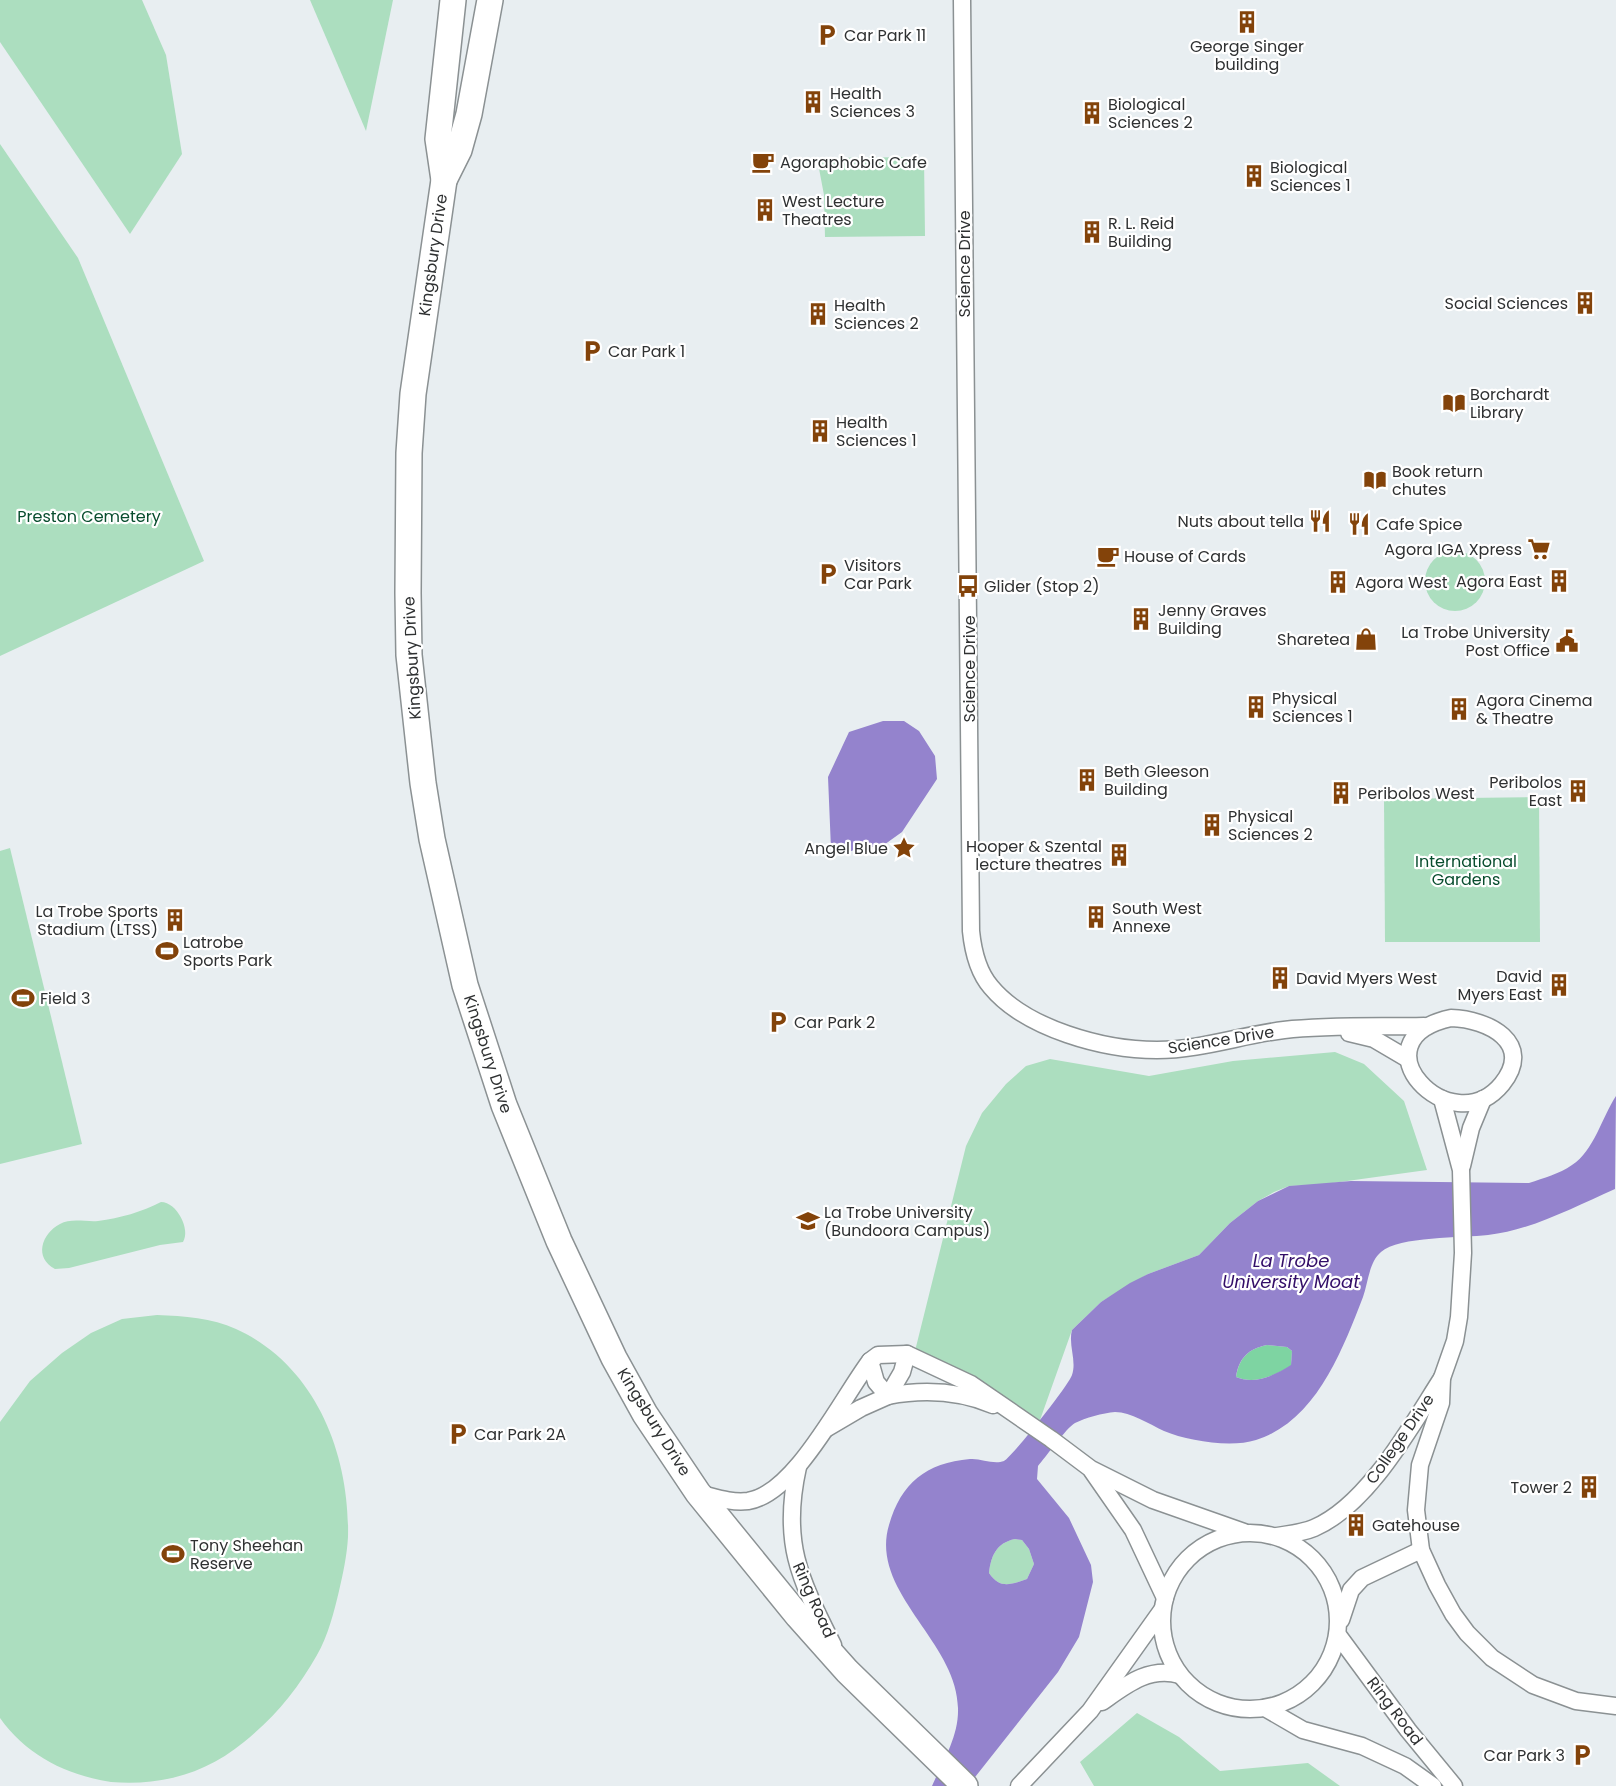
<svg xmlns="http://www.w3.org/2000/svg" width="1616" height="1786" font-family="Poppins,sans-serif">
	<rect width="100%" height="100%" fill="#e8eef1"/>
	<!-- green -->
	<g fill="#acdebf">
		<polygon points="0,0 142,0 166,55 182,154 130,234 0,42"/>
		<polygon points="310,0 393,0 366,131"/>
		<polygon points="0,144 78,258 204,561 0,656"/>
		<polygon points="924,157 925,236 825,237 824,195 817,158"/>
		<circle cx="1455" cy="581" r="30"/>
		<polygon points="1539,797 1540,942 1385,942 1384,799"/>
		<polygon points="10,848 82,1144 0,1164 0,851"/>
		<polygon points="1335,1052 1364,1064 1404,1101 1427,1170 1318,1185 1289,1186 1274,1192 1258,1201 1230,1223 1199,1255 1148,1274 1101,1302 1072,1330 1040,1420 915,1351 966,1146 982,1113 1006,1084 1026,1066 1050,1059 1149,1076 1233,1061"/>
		<path d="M161,1202C177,1202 191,1230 183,1242L160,1245L69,1268L55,1269C34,1258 41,1234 60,1224C70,1218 86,1222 98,1221C120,1218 142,1212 161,1202Z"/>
		<path d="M157,1315C184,1316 212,1318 236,1329C315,1365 350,1453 348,1537C347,1555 343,1574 339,1591C334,1612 328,1636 317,1655C298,1689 274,1718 244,1742C205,1774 161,1786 111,1782C66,1775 26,1755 0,1718V1422L30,1381L62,1353L91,1333L122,1319Z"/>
		<path d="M1015,1539L1022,1540L1029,1549L1034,1564L1027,1579C1010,1585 1000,1589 989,1573C991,1556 996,1543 1015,1539Z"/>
		<polygon points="1137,1713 1179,1737 1220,1771 1308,1763 1340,1786 1094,1786 1080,1762"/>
	</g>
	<!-- forest -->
	<path fill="#7ed4a2" d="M1267,1345L1287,1347L1292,1351L1291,1366C1275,1375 1255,1385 1236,1377C1239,1358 1248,1349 1267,1345Z"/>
	<!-- water -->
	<g fill="#9483cd" fill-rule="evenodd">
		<polygon points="883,721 904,721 919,731 935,756 937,779 902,832 881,847 861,847 844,854 831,849 828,777 849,732"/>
		<path d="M1616,1096L1615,1189C1574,1207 1532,1230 1488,1235C1462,1238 1399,1236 1381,1252C1369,1262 1368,1283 1363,1297C1342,1351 1316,1421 1256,1440C1231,1448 1188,1441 1164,1431C1149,1424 1131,1412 1115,1412C1103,1413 1085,1418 1075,1423C1066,1428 1046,1457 1038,1466L1037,1479L1069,1518L1091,1565L1093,1582L1079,1637L1058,1672L968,1786H932C943,1761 959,1736 958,1708C957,1641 869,1592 889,1525C901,1483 926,1463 970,1459C981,1458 993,1465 1004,1461C1012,1457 1069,1385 1072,1375C1077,1361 1068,1345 1072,1330L1101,1302L1130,1283L1148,1274L1199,1255L1230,1223L1258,1201L1289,1186L1351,1181L1529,1183C1544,1178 1559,1174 1572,1165C1594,1151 1602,1117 1616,1096ZM1267,1345L1287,1347L1292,1351L1291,1365C1275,1375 1255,1385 1236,1377C1239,1358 1248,1349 1267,1345ZM1015,1539L1022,1540L1029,1549L1034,1564L1027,1579C1010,1585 1000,1589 989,1573C991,1556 996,1543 1015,1539Z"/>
	</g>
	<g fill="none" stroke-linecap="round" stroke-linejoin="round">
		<defs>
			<g id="minor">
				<path d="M962,0L971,931C973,951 978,972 991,987C1026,1029 1104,1050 1157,1050C1200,1050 1242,1035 1284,1030C1330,1025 1378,1027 1424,1026"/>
				<path d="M1451,1018C1488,1019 1535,1043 1502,1084C1451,1146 1351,1040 1451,1018Z"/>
				<polyline points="1349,1033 1374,1039 1408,1059"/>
				<polyline points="1442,1099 1461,1170 1463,1253 1459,1317 1455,1341 1442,1378 1441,1403 1420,1465 1416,1510 1421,1550 1437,1585 1453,1614 1467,1633 1492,1658 1533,1685 1576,1701 1616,1706"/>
				<polyline points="1462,1166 1471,1128 1483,1099"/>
				<path d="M870,1361L876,1382L888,1396C924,1389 959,1391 993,1405"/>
				<polyline points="827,1428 861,1408 888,1396 902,1372 907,1354"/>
				<path d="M798,1467C781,1543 800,1579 833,1645"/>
				<polyline points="1092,1471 1133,1530 1165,1598"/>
				<path d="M698,1493C715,1497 730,1503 748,1501C795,1494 842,1398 870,1361L878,1355L907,1354L971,1384L1051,1439L1091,1469L1153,1500L1244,1532"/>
				<circle cx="1250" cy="1621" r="88"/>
				<path d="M1277,1536C1289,1534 1302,1533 1314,1528C1368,1505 1411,1426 1442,1378"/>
				<polyline points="1341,1620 1351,1590 1362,1578 1421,1550"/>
				<polyline points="1338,1635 1408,1730 1454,1786"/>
				<path d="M1102,1702C1126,1685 1149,1666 1180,1675"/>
				<polyline points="1265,1708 1303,1730 1362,1746 1405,1766 1433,1786"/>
				<polyline points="1019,1786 1090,1711 1162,1610"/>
			</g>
			<g id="primary">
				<polyline points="453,0 438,139 444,180 413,394 409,453 408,593 409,655 423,783 432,839 465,985 504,1105 559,1241 614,1358 645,1414 698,1493 798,1616 847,1671 965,1786"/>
				<polyline points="444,180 459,150 469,114 490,0"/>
			</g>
		</defs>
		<!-- minor casing -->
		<use href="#minor" stroke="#8b9193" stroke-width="19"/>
		<!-- primary casing -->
		<use href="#primary" stroke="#8b9193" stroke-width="28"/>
		<!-- minor -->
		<use href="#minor" stroke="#fff" stroke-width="16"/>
		<!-- primary -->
		<use href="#primary" stroke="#fff" stroke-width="25"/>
	</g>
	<!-- icons -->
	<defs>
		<symbol id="building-bare" viewBox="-9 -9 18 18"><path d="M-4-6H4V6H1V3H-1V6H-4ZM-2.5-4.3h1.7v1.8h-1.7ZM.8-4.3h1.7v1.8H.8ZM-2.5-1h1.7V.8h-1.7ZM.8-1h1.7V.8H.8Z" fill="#83430a" stroke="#fff" stroke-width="2.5" paint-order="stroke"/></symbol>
		<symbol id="parking-bare" viewBox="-9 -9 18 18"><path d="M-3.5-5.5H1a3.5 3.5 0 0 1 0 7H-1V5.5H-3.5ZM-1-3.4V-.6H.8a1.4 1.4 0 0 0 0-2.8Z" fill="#83430a" stroke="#fff" stroke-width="2.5" paint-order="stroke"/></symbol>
		<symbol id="cafe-bare" viewBox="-9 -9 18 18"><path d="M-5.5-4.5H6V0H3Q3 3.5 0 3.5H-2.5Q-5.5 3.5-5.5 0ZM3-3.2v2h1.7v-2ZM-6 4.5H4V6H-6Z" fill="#83430a" stroke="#fff" stroke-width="2.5" paint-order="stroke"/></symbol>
		<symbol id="library-bare" viewBox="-9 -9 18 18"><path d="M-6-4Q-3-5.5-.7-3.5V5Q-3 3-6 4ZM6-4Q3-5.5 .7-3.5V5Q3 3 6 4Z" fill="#83430a" stroke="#fff" stroke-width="2.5" paint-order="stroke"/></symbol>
		<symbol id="restaurant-bare" viewBox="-9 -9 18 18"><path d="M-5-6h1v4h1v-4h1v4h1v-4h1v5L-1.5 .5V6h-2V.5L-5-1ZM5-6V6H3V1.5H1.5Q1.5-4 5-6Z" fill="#83430a" stroke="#fff" stroke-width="2.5" paint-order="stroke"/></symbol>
		<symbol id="supermarket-bare" viewBox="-9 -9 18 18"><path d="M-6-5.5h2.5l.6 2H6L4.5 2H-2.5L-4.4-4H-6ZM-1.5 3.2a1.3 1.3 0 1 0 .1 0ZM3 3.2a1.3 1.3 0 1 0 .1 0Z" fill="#83430a" stroke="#fff" stroke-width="2.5" paint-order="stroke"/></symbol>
		<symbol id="bus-bare" viewBox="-9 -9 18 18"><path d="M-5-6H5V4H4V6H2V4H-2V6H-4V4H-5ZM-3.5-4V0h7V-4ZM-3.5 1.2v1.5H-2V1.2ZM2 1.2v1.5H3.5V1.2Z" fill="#83430a" stroke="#fff" stroke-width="2.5" paint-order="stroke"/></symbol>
		<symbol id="shop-bare" viewBox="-9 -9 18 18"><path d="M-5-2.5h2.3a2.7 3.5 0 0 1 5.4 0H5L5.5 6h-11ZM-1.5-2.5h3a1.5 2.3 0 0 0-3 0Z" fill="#83430a" stroke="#fff" stroke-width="2.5" paint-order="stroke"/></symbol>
		<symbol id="civic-bare" viewBox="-9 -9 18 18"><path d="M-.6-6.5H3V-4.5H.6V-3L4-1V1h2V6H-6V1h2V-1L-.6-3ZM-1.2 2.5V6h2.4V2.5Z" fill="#83430a" stroke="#fff" stroke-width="2.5" paint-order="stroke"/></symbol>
		<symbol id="sight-bare" viewBox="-9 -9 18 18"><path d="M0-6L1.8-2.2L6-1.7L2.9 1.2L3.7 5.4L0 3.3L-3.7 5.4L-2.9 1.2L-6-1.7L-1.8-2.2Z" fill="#83430a" stroke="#fff" stroke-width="2.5" paint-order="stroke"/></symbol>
		<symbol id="stadium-bare" viewBox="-9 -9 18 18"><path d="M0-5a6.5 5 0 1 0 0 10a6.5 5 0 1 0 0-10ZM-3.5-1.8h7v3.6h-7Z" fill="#83430a" stroke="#fff" stroke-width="2.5" paint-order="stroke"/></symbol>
		<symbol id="university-bare" viewBox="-9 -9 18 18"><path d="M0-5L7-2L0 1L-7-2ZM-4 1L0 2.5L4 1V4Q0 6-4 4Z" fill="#83430a" stroke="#fff" stroke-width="2.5" paint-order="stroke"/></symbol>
	</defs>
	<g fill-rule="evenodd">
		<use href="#building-bare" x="1231" y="6" width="32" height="32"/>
		<use href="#parking-bare" x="811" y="19" width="32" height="32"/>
		<use href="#building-bare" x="797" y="86" width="32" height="32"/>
		<use href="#building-bare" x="1076" y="97" width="32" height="32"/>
		<use href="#cafe-bare" x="747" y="146" width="32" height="32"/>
		<use href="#building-bare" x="1238" y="160" width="32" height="32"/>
		<use href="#building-bare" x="749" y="194" width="32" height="32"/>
		<use href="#building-bare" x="1076" y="216" width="32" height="32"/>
		<use href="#building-bare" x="1569" y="287" width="32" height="32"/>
		<use href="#building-bare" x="802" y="298" width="32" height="32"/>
		<use href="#parking-bare" x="576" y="335" width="32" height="32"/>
		<use href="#library-bare" x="1438" y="387" width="32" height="32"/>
		<use href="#building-bare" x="804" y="415" width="32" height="32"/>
		<use href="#library-bare" x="1359" y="464" width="32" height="32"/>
		<use href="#restaurant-bare" x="1304" y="505" width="32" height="32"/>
		<use href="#restaurant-bare" x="1343" y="508" width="32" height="32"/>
		<use href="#supermarket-bare" x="1523" y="533" width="32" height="32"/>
		<use href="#cafe-bare" x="1092" y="540" width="32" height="32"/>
		<use href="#parking-bare" x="812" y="558" width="32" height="32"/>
		<use href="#building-bare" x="1543" y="565" width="32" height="32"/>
		<use href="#building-bare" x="1322" y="566" width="32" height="32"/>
		<use href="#bus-bare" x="952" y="570" width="32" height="32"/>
		<use href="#building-bare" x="1125" y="603" width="32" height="32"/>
		<use href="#shop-bare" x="1350" y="623" width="32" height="32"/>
		<use href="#civic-bare" x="1551" y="625" width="32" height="32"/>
		<use href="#building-bare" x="1240" y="691" width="32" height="32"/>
		<use href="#building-bare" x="1443" y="693" width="32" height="32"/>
		<use href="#building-bare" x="1071" y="764" width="32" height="32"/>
		<use href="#building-bare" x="1562" y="775" width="32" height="32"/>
		<use href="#building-bare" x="1325" y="777" width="32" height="32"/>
		<use href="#building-bare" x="1196" y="809" width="32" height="32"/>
		<use href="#sight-bare" x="888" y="832" width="32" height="32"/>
		<use href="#building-bare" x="1103" y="839" width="32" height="32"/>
		<use href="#building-bare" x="1080" y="901" width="32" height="32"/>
		<use href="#building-bare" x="159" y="904" width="32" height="32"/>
		<use href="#stadium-bare" x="151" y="935" width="32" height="32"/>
		<use href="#building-bare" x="1264" y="962" width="32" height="32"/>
		<use href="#building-bare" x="1543" y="969" width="32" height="32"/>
		<use href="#stadium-bare" x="7" y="982" width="32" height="32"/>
		<use href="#parking-bare" x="762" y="1006" width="32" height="32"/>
		<use href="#university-bare" x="792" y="1205" width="32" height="32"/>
		<use href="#parking-bare" x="442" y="1418" width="32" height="32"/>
		<use href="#building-bare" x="1573" y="1471" width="32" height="32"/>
		<use href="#building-bare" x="1340" y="1509" width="32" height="32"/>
		<use href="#stadium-bare" x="157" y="1538" width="32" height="32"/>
		<use href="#parking-bare" x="1566" y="1739" width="32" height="32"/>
	</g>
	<g text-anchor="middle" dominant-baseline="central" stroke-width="4.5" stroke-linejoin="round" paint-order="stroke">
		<!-- poi labels -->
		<g font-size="16" fill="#2f3132" stroke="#fff" text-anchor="start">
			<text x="844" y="35">Car Park 11</text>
			<text x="1247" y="46" text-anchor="middle">George Singer<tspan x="1247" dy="18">building</tspan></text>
			<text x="830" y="93">Health<tspan x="830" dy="18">Sciences 3</tspan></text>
			<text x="1108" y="104">Biological<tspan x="1108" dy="18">Sciences 2</tspan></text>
			<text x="780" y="162">Agoraphobic Cafe</text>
			<text x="1270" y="167">Biological<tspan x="1270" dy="18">Sciences 1</tspan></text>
			<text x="782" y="201">West Lecture<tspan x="782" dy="18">Theatres</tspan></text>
			<text x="1108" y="223">R. L. Reid<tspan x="1108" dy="18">Building</tspan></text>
			<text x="1568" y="303" text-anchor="end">Social Sciences</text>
			<text x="834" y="305">Health<tspan x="834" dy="18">Sciences 2</tspan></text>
			<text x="608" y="351">Car Park 1</text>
			<text x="1470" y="394">Borchardt<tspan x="1470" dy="18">Library</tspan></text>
			<text x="836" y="422">Health<tspan x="836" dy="18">Sciences 1</tspan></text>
			<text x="1392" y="471">Book return<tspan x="1392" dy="18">chutes</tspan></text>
			<text x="1304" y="521" text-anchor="end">Nuts about tella</text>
			<text x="1376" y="524">Cafe Spice</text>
			<text x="1522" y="549" text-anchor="end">Agora IGA Xpress</text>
			<text x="1124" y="556">House of Cards</text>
			<text x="844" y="565">Visitors<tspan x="844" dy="18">Car Park</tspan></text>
			<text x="1542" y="581" text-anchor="end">Agora East</text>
			<text x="1355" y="582">Agora West</text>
			<text x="984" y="586">Glider (Stop 2)</text>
			<text x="1158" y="610">Jenny Graves<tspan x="1158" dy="18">Building</tspan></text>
			<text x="1550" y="632" text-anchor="end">La Trobe University<tspan x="1550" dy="18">Post Office</tspan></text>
			<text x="1350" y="639" text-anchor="end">Sharetea</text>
			<text x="1272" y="698">Physical<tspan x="1272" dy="18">Sciences 1</tspan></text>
			<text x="1476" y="700">Agora Cinema<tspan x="1476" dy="18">&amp; Theatre</tspan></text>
			<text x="1104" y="771">Beth Gleeson<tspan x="1104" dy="18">Building</tspan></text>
			<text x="1562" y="782" text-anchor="end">Peribolos<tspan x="1562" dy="18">East</tspan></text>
			<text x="1358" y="793">Peribolos West</text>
			<text x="1228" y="816">Physical<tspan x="1228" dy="18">Sciences 2</tspan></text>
			<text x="1102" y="846" text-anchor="end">Hooper &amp; Szental<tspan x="1102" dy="18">lecture theatres</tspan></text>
			<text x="888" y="848" text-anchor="end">Angel Blue</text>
			<text x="1112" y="908">South West<tspan x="1112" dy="18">Annexe</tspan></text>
			<text x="158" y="911" text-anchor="end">La Trobe Sports<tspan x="158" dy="18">Stadium (LTSS)</tspan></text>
			<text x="183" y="942">Latrobe<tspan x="183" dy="18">Sports Park</tspan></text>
			<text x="1542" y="976" text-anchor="end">David<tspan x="1542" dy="18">Myers East</tspan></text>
			<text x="1296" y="978">David Myers West</text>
			<text x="40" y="998">Field 3</text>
			<text x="794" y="1022">Car Park 2</text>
			<text x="824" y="1212">La Trobe University<tspan x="824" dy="18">(Bundoora Campus)</tspan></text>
			<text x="474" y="1434">Car Park 2A</text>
			<text x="1572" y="1487" text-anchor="end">Tower 2</text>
			<text x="1372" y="1525">Gatehouse</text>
			<text x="190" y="1545">Tony Sheehan<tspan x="190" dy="18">Reserve</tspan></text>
			<text x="1565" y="1755" text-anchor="end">Car Park 3</text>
		</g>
		<!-- street labels -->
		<g font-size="16" fill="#2f3132" stroke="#fff">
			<text transform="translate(433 255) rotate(-82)">Kingsbury Drive</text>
			<text transform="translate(964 264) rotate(-90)">Science Drive</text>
			<text transform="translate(412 658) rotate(-93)">Kingsbury Drive</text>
			<text transform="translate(969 669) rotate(-90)">Science Drive</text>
			<text transform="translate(1221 1040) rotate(-9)">Science Drive</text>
			<text transform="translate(488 1054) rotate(72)">Kingsbury Drive</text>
			<text transform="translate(654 1422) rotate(58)">Kingsbury Drive</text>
			<text transform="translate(1400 1439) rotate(-55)">College Drive</text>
			<text transform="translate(814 1600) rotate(66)">Ring Road</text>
			<text transform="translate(1395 1711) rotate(53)">Ring Road</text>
		</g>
		<!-- park labels -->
		<g font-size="16" fill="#084d2e" stroke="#fff">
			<text x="89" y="516">Preston Cemetery</text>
			<text x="1466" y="861">International<tspan x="1466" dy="18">Gardens</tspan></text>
		</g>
		<!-- water labels -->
		<g font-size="18" font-style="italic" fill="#330e68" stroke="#fff">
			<text x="1291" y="1260">La Trobe<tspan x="1291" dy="21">University Moat</tspan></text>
		</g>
	</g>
</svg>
